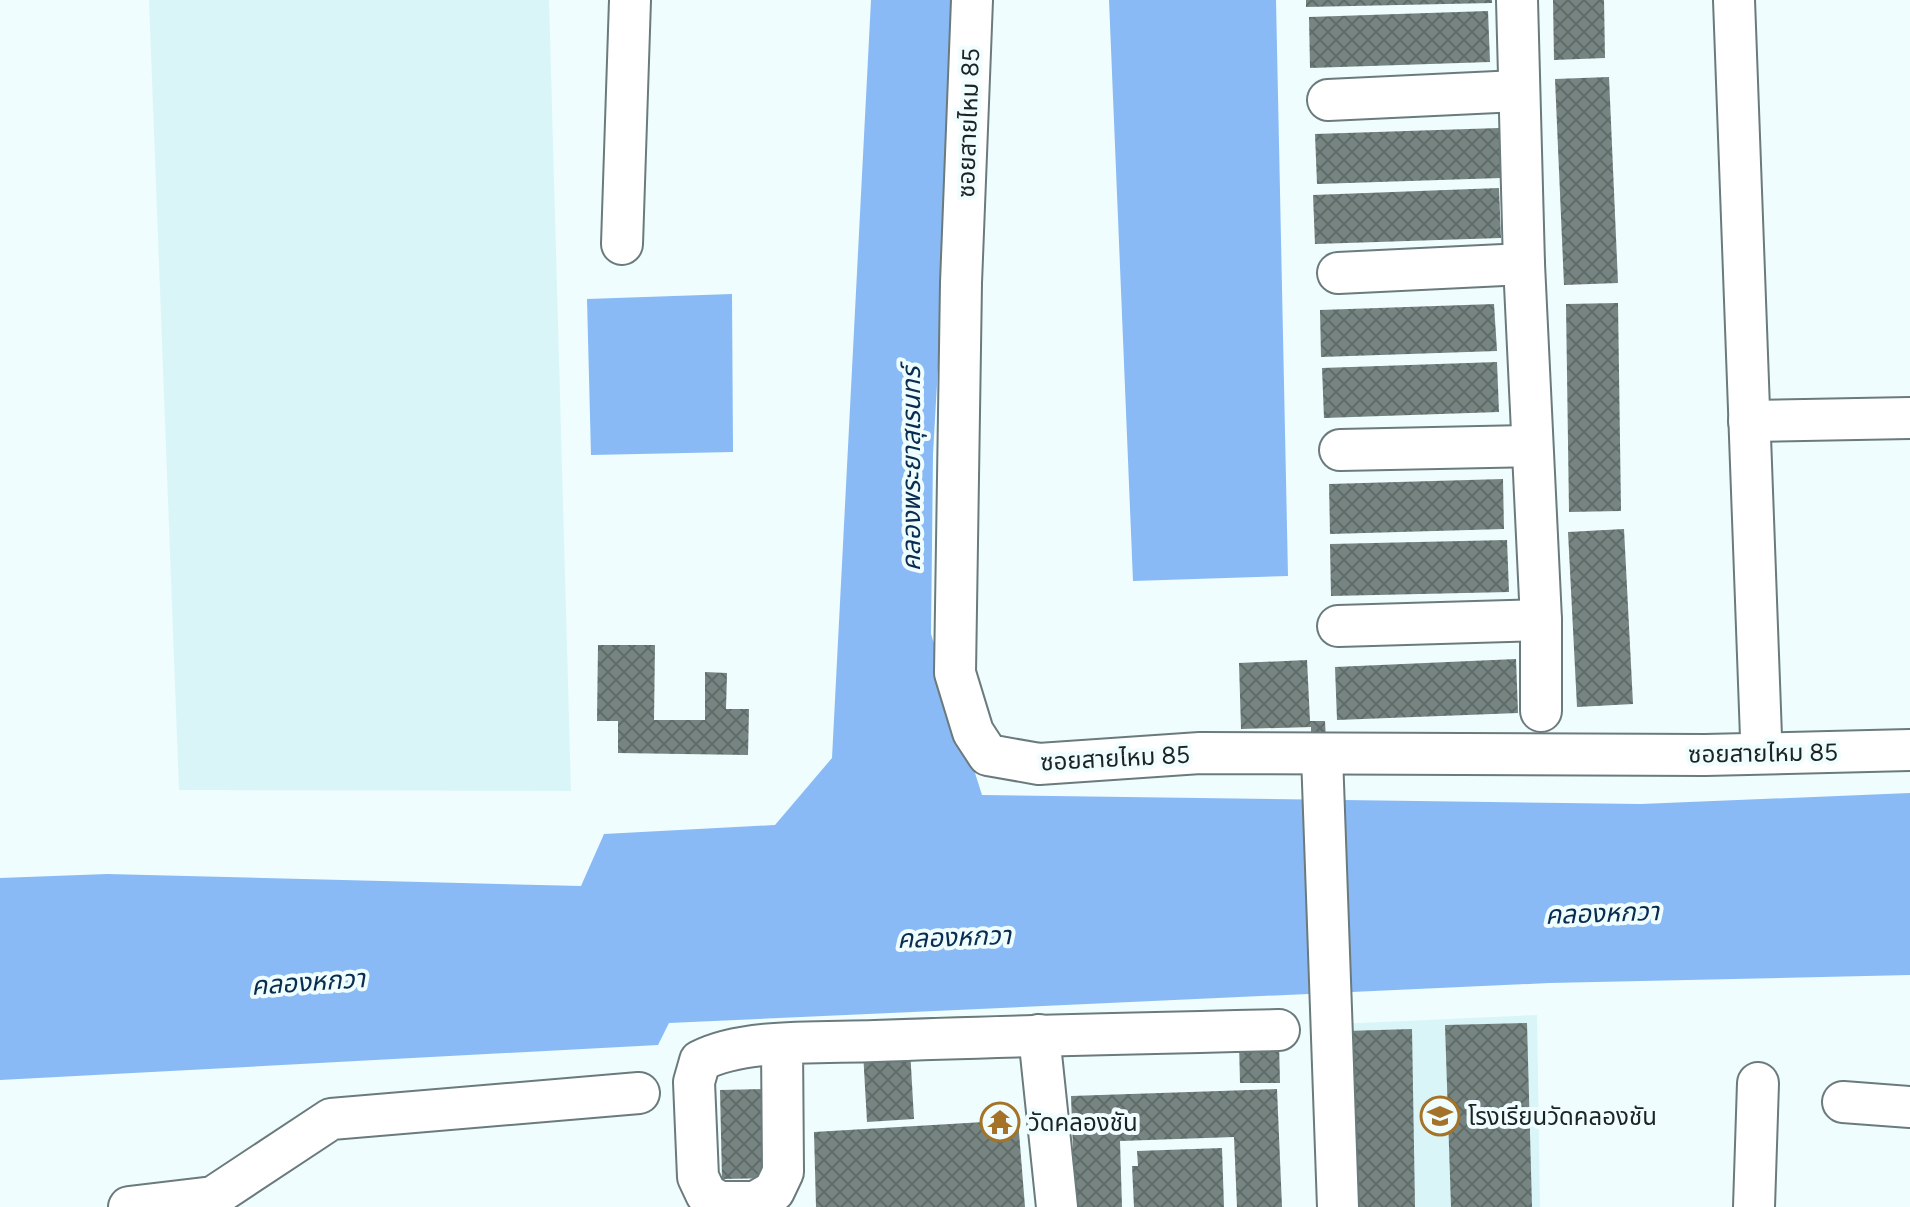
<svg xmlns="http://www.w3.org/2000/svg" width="1910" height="1207" font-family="Figtree,'Noto Sans Thai',sans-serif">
	<defs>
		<pattern id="building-cross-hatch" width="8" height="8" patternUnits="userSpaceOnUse" patternTransform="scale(2)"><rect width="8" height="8" fill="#768581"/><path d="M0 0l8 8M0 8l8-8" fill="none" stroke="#606c69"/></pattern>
	</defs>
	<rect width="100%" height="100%" fill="#effdfe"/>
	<!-- built -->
	<g fill="#daf5f8">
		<polygon points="149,0 549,0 571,791 179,790"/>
		<polygon points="1537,1015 1540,1207 1344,1207 1339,1024"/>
	</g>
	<!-- water -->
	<g fill="#89baf5">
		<polygon points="871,0 959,0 933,454 931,634 982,795 1641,804 1910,793 1910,975 1549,983 669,1023 658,1045 0,1080 0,878 107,874 581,886 604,834 775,825 832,758"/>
		<polygon points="1109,0 1276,0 1288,576 1133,581"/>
		<polygon points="732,294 733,452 591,455 587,299"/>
	</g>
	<!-- building -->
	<g fill="url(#building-cross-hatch)">
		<polygon points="1306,0 1492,0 1492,3 1306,7"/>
		<polygon points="1553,0 1604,0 1605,58 1554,60"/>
		<polygon points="1488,11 1490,62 1310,68 1309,17"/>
		<polygon points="1609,77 1618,283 1564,285 1555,79"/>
		<polygon points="1499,128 1501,178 1317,184 1315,134"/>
		<polygon points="1499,188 1501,238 1315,244 1313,195"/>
		<polygon points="1618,303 1621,511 1569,512 1566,304"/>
		<polygon points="1494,304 1497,351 1321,357 1320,310"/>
		<polygon points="1497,362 1499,412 1324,418 1322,368"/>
		<polygon points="1503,479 1504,529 1330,534 1329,484"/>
		<polygon points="1624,529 1633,704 1577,707 1568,532"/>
		<polygon points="1507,540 1509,592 1331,596 1330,544"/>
		<polygon points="598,645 655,645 654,720 705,720 705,672 727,673 726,709 749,709 748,755 618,753 618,721 597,721"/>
		<polygon points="1516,659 1518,713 1337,720 1335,667"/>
		<polygon points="1307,660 1310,721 1325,721 1326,740 1311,741 1311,727 1241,729 1239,663"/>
		<polygon points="1527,1023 1532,1207 1451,1207 1445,1025"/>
		<polygon points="1412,1029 1415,1207 1350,1207 1346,1031"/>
		<polygon points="1279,1042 1280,1083 1240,1083 1239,1043"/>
		<polygon points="910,1049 914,1119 867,1122 863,1052"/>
		<polygon points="770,1089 772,1178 722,1179 720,1090"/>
		<polygon points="1277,1089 1282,1207 1237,1207 1234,1137 1120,1141 1122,1207 1075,1207 1071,1096"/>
		<polygon points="1018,1120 1025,1207 816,1207 814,1132"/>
		<polygon points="1222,1148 1224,1207 1134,1207 1132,1166 1138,1166 1137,1151"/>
	</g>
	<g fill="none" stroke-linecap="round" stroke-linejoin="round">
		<defs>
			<g id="minor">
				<polyline points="972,0 961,283 955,673 973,732 988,755 1039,764 1200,753 1705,755 1910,750"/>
				<polyline points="1517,0 1524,264 1541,620 1541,711"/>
				<polyline points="1734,0 1761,737"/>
				<polyline points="1328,100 1518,91"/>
				<polyline points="622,244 630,0"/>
				<polyline points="1338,273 1524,264"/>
				<polyline points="1749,421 1910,418"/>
				<polyline points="1340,450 1532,446"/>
				<polyline points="1338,626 1541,620"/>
				<polyline points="1322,755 1338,1207"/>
				<polyline points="1039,1035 1057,1207"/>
				<path d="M782,1045L783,1172L774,1191L755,1202H720L706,1194L698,1177L694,1082L700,1061C743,1038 825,1043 875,1041C1010,1036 1144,1033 1279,1030"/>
				<polyline points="1843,1102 1910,1107"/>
				<polyline points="129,1207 213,1197 331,1119 639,1093"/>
				<polyline points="1754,1207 1758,1083"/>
			</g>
		</defs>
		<!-- minor casing -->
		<use href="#minor" stroke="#6b7a7c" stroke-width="44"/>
		<!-- minor -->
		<use href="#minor" stroke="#fff" stroke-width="40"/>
	</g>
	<!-- icons -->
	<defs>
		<symbol id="school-ring" viewBox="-11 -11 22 22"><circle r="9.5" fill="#effdfe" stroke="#a47328" stroke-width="1.5"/><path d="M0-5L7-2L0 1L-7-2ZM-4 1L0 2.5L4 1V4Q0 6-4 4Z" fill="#a47328"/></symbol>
		<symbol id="temple-ring" viewBox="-11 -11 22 22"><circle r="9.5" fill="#effdfe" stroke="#a47328" stroke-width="1.5"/><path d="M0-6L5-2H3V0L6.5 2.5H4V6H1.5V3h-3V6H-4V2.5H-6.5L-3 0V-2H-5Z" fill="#a47328"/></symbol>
	</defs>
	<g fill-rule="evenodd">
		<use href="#school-ring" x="1418" y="1094" width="44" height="44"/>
		<use href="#temple-ring" x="978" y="1100" width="44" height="44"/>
	</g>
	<g text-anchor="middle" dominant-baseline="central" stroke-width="8" stroke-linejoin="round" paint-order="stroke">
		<!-- street labels -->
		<g font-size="24" fill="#1c2323" stroke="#effdfe">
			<text transform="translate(968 123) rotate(-88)">ซอยสายไหม 85</text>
			<text transform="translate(1763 753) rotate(-1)">ซอยสายไหม 85</text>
			<text transform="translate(1115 758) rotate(-3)">ซอยสายไหม 85</text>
		</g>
		<!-- poi labels -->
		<g font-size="24" fill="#1c2323" stroke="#effdfe" text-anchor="start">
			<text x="1468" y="1116">โรงเรียนวัดคลองชัน</text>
			<text x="1028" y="1122">วัดคลองชัน</text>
		</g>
		<!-- water labels -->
		<g font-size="26" font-style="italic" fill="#092c51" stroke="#effdfe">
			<text transform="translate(911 469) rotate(-90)">คลองพระยาสุเรนทร์</text>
			<text transform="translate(1602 913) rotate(-2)">คลองหกวา</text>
			<text transform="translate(954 937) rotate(-2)">คลองหกวา</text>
			<text transform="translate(308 982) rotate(-4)">คลองหกวา</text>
		</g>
	</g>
</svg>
